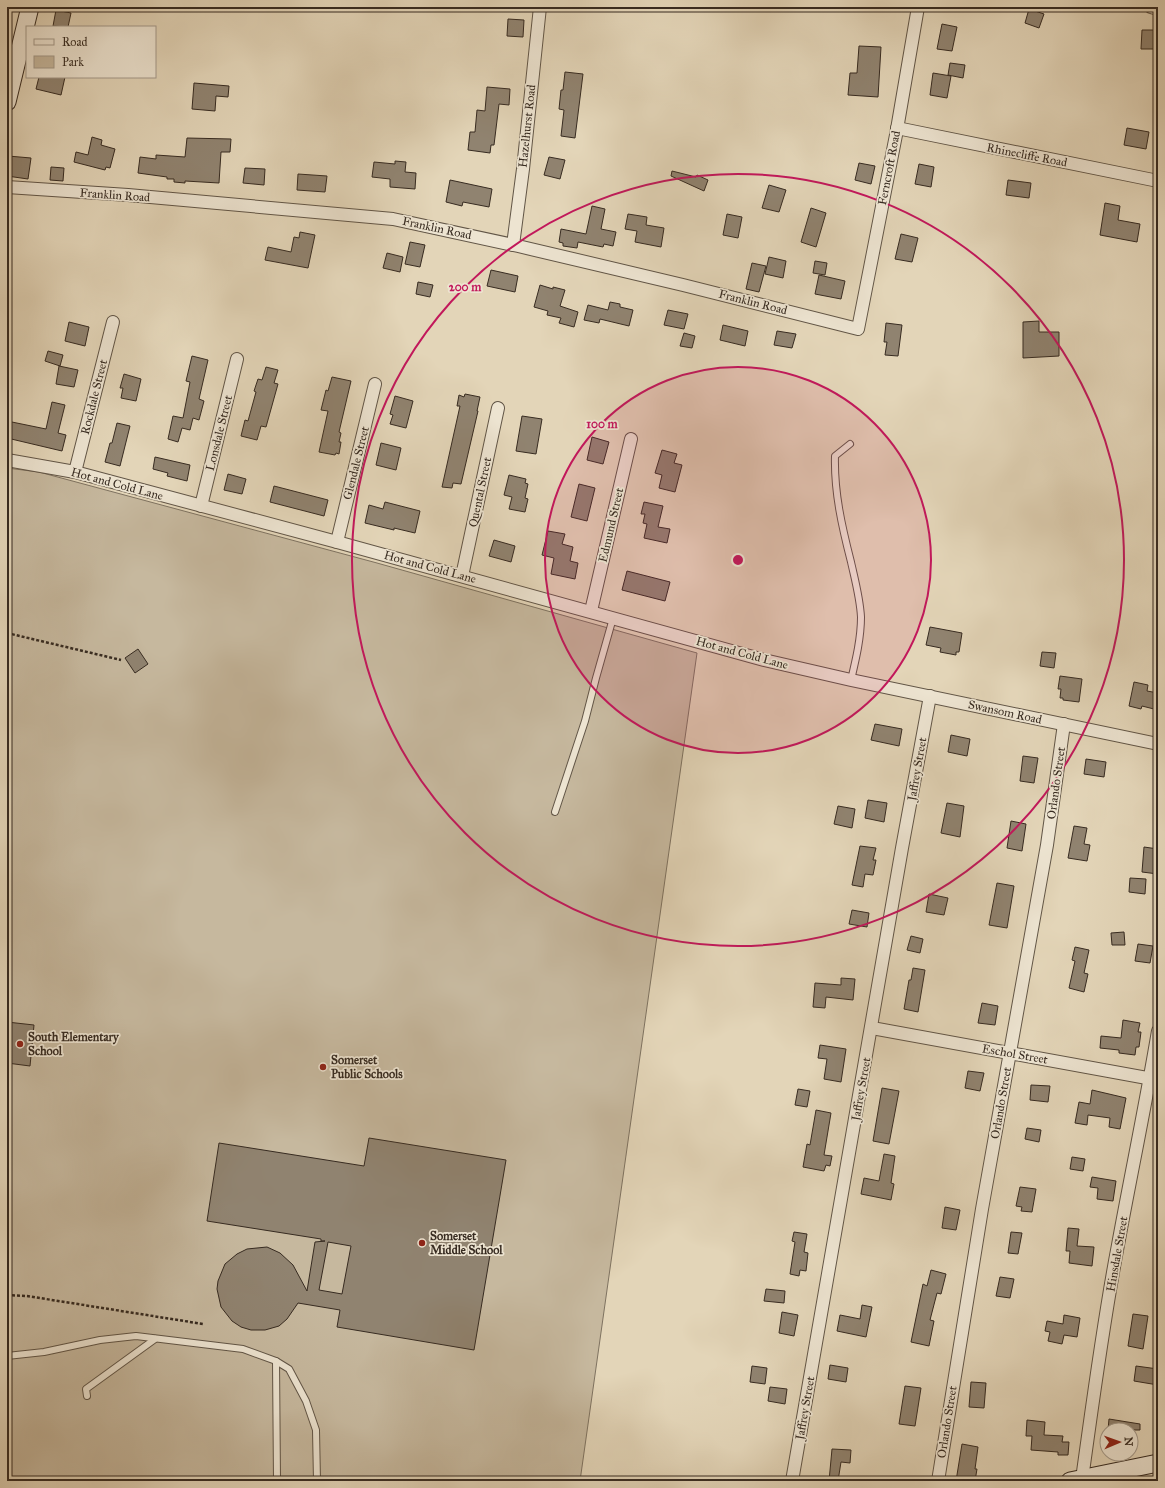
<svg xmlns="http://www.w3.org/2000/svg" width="1165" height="1488" font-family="'IM FELL Great Primer',serif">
	<rect width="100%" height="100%" fill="#e3d5b8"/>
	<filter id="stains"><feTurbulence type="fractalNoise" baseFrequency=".005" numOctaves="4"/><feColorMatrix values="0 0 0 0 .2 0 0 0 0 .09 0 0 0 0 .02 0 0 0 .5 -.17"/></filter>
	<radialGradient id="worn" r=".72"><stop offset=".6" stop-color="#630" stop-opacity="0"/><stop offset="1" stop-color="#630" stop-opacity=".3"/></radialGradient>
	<!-- green -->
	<polygon fill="#c6b89e" stroke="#7e7260" points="7,468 39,472 377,563 697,653 580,1481 7,1481"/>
	<!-- building -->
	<g fill="#908370" stroke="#372b21" fill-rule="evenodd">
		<polygon points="1029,9 1044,14 1039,28 1025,23"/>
		<polygon points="56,10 71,13 68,27 53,26"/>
		<polygon points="508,19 524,20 523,37 507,36"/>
		<polygon points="942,24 957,27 952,51 937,49"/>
		<polygon points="1142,30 1158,30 1158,49 1141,49"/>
		<polygon points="859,46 881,47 878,97 848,95 850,73 857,73"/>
		<polygon points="950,63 965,65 963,78 948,75"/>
		<polygon points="565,72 583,74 575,138 561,136 564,110 559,109 561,90 563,90"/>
		<polygon points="933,73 951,76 947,98 930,95"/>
		<polygon points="39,77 65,77 61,95 36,89"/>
		<polygon points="194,83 229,86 228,97 216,96 215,111 192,109"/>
		<polygon points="487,87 510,89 509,105 499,104 494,145 491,145 490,153 468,150 470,132 475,132 477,110 485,111"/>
		<polygon points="1127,128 1149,132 1146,149 1124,145"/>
		<polygon points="92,137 102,140 101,145 115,149 110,168 106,167 105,170 74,162 76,152 88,155"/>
		<polygon points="187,138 231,139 230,152 221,152 219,183 185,181 185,183 174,182 174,179 167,179 167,177 138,173 140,157 156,159 156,155 185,157"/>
		<polygon points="8,156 31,158 28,179 7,176"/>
		<polygon points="549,157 565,160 560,179 544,175"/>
		<polygon points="395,161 406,162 405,172 416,173 415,189 390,187 390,179 372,177 374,162 395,164"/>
		<polygon points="859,163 875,166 871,184 855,180"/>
		<polygon points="919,164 934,167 931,187 915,184"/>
		<polygon points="51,167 64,168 63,181 50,180"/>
		<polygon points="245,168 265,169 264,185 243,183"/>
		<polygon points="672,171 696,177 697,175 708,180 704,191 671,176"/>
		<polygon points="298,174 327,176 325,192 297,190"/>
		<polygon points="450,180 492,189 489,207 463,202 462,206 446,202"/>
		<polygon points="1008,180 1031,183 1029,198 1006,195"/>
		<polygon points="769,185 786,190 779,212 762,208"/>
		<polygon points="1105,203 1120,206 1118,220 1140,224 1137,242 1100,235"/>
		<polygon points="592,206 605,209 601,229 616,232 613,246 604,244 603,247 578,242 577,248 563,246 563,243 559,242 561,229 586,234"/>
		<polygon points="811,208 826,213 816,247 801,242"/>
		<polygon points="628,214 647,217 646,225 664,228 661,247 635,242 637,231 625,229"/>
		<polygon points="727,214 742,217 738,238 723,235"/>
		<polygon points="300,232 315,235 308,268 265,260 268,247 291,252 294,237 299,238"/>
		<polygon points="901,234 918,238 912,262 895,259"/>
		<polygon points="410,242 425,245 420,267 405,264"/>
		<polygon points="387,253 403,257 400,272 383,268"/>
		<polygon points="769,257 786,261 783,278 765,274"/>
		<polygon points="815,261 827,263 825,275 813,273"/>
		<polygon points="752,263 766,266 759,292 746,289"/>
		<polygon points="491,270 518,276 515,292 487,286"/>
		<polygon points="819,275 845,281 841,299 815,294"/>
		<polygon points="418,282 433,285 430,297 416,294"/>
		<polygon points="540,285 553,289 553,287 565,290 560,306 578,312 574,327 559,323 561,318 547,315 548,311 534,307"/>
		<polygon points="610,302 620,304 620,307 633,310 629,326 600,319 599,323 584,320 588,305 608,310"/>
		<polygon points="668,310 688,314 684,329 664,325"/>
		<polygon points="1039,321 1039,332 1059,332 1059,356 1023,358 1023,322"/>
		<polygon points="69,322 89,327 85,346 65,341"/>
		<polygon points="886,323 902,325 898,356 885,355 887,342 884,342"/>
		<polygon points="723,325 748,331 745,346 720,340"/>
		<polygon points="777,331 796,334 792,348 774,345"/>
		<polygon points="684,333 695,336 692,348 680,346"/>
		<polygon points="48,351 63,355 60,366 45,361"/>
		<polygon points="192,356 208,360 199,399 204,401 199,420 193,418 190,430 182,428 178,442 168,439 173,416 183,418 190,382 186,381"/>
		<polygon points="59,366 78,370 74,387 56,384"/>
		<polygon points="266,367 278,370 274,383 278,384 266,427 261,426 257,440 241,436 245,420 248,421 256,392 254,391 258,379 262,380"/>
		<polygon points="124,374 141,379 136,401 121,398 123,388 120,388"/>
		<polygon points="332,377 351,381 339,432 341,433 339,442 341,442 339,454 336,453 335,455 319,452 328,411 321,410 326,390 328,391"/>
		<polygon points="465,394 480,397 477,411 478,411 461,484 453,483 452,488 442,487 460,406 457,406 459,395 464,397"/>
		<polygon points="395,396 413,401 406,428 390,424 393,415 390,414"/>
		<polygon points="52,402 65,405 58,433 66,435 62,451 7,438 7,421 46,429"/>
		<polygon points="522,416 542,419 536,454 516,451"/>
		<polygon points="117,423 130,426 120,466 105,462 110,443 112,443"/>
		<polygon points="592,437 609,442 603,464 587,460"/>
		<polygon points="381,443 401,448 396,470 376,465"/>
		<polygon points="662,450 677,454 674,463 682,465 675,492 659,488 662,475 655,473"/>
		<polygon points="155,457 190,465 187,481 167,476 168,473 153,469"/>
		<polygon points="228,474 246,479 242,494 224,490"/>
		<polygon points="509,475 526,479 525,483 528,484 525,498 528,499 525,512 509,509 512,497 504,495"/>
		<polygon points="579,484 595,488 587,521 571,517"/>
		<polygon points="274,486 328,500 324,516 270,502"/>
		<polygon points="385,502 420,511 415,533 394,528 394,530 365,523 369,505 383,509"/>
		<polygon points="644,502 663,506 658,527 670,529 667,543 644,538 647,524 643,523 645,514 641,514"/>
		<polygon points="548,531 565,534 562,544 573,547 570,561 578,563 575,579 551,574 554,558 542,555"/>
		<polygon points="494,540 515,546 511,562 489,556"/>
		<polygon points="627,571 670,582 665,601 622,590"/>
		<polygon points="930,627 962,633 959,652 956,652 956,655 940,652 941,648 926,645"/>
		<polygon points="138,649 148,664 135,673 125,658"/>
		<polygon points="1042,652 1056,653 1054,668 1040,666"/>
		<polygon points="1060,676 1082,679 1079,702 1063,700 1063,698 1060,698 1061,689 1058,689"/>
		<polygon points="1134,682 1148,685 1147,691 1158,693 1154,709 1142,706 1141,709 1129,706"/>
		<polygon points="875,724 902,729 899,746 871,740"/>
		<polygon points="951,735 970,739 967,756 948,752"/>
		<polygon points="1023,756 1038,758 1034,783 1020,781"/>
		<polygon points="1086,759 1106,762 1104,777 1084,774"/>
		<polygon points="868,800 887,803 884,822 865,818"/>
		<polygon points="947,803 964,806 960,837 941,833"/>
		<polygon points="838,806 855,809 852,828 834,824"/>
		<polygon points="1011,821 1026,824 1022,851 1007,848"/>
		<polygon points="1074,826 1087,828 1084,844 1090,845 1087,861 1068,858"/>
		<polygon points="860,846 876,848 873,860 876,860 873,875 865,874 863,887 852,885"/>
		<polygon points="1144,847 1158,849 1158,874 1142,872"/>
		<polygon points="1130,878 1146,879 1145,894 1129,892"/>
		<polygon points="997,883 1014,886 1007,928 989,925"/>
		<polygon points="929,894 948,898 944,915 926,912"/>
		<polygon points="852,910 869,913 867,927 849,924"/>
		<polygon points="1124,932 1125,945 1112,945 1111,933"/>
		<polygon points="911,936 923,939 920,953 907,950"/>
		<polygon points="1138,944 1153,946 1150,963 1135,961"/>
		<polygon points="1075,947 1089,950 1084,973 1088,974 1084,992 1069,988 1075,961 1072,960"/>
		<polygon points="913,968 925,970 918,1012 904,1009 909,980 911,980"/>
		<polygon points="841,978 855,979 853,1000 826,997 825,1008 813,1007 815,983 841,985"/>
		<polygon points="982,1003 998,1006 995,1025 978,1023"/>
		<polygon points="1123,1020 1140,1023 1138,1032 1141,1032 1139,1047 1136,1047 1135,1055 1119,1053 1119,1050 1100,1048 1101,1036 1121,1038"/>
		<polygon points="7,1022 34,1025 30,1066 7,1063"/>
		<polygon points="820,1045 846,1049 841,1082 824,1079 827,1059 818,1058"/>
		<polygon points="968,1071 984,1073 980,1091 965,1088"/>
		<polygon points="1031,1085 1050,1086 1048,1102 1030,1100"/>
		<polygon points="882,1088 899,1091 889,1144 873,1141"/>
		<polygon points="798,1089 810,1091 807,1107 795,1105"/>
		<polygon points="1092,1090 1126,1098 1120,1129 1109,1127 1110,1118 1088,1115 1087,1125 1075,1123 1079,1102 1090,1104"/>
		<polygon points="816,1110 831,1113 824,1155 832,1156 830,1166 826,1165 824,1171 803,1167 807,1144 810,1145"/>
		<polygon points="1027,1128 1041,1130 1039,1142 1025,1139"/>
		<path d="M369,1138L506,1160L474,1350L337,1327L340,1310L298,1303L287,1319L279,1326L265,1330H251L241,1327L232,1321L221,1307L217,1289L218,1281L225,1264L237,1254L247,1249L267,1247L280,1253L293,1265L307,1291L315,1242L325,1241H321V1239L207,1221L219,1143L364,1166ZM328,1242L351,1246L342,1294L319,1290Z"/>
		<polygon points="884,1154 895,1156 891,1183 894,1184 891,1200 861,1194 864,1178 879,1181"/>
		<polygon points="1072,1157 1085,1159 1083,1171 1070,1169"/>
		<polygon points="1092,1177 1116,1181 1113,1201 1097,1199 1098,1188 1090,1187"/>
		<polygon points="1020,1187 1036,1189 1032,1212 1021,1211 1022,1207 1016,1206"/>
		<polygon points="945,1207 960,1210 956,1230 942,1228"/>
		<polygon points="1068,1228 1079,1229 1077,1246 1094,1247 1092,1266 1069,1263 1070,1251 1066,1251"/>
		<polygon points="794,1232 807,1234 804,1252 808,1253 806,1271 800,1270 799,1276 790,1274 795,1242 792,1241"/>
		<polygon points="1011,1232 1022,1233 1018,1254 1008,1253"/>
		<polygon points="931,1270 946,1274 941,1294 937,1293 930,1320 934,1321 929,1346 911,1342 923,1284 927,1286"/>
		<polygon points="1000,1277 1014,1279 1010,1298 996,1296"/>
		<polygon points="766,1289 785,1291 784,1303 764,1301"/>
		<polygon points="862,1305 872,1307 866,1337 837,1331 840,1315 860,1319"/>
		<polygon points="782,1312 798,1315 794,1336 779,1333"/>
		<polygon points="1133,1314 1148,1316 1143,1349 1128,1346"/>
		<polygon points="1064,1315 1080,1318 1077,1337 1064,1335 1062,1344 1048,1341 1050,1332 1045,1331 1047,1321 1063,1324"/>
		<polygon points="830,1365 848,1368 846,1382 828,1379"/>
		<polygon points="752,1366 767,1368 765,1384 750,1382"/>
		<polygon points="1136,1366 1158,1369 1158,1385 1134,1381"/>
		<polygon points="971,1382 986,1383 984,1408 969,1407"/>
		<polygon points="905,1386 921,1388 915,1426 899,1424"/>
		<polygon points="770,1387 787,1389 785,1404 768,1401"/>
		<polygon points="1109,1419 1140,1424 1140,1430 1108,1430"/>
		<polygon points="1027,1420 1045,1422 1044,1435 1063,1436 1062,1442 1069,1442 1068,1455 1058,1455 1058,1452 1031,1450 1032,1436 1026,1436"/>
		<polygon points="962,1444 978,1447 975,1469 977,1469 975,1481 956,1481"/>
		<polygon points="832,1449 851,1450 850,1463 841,1462 838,1481 829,1481"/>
	</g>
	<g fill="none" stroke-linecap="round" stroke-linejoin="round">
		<defs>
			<g id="service">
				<path d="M850,444L835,456C834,492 842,527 851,562C855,580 860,598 861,617C861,638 856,659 851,680"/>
				<polyline points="555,812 585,721 596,678 613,618"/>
				<polyline points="7,1356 44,1352 100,1340 136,1336 243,1349 276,1361"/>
				<polyline points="87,1396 86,1389 155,1339"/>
				<polyline points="277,1481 276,1361 289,1369 306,1401 316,1430 317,1481"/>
			</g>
			<g id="minor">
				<polyline points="1151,7 1158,9"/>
				<polyline points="897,128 1158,181"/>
				<polyline points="7,187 128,195 393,219 518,246 683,285 858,329 896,135 918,7"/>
				<polyline points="513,245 523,169 540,7"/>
				<polyline points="7,460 75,472 337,542 764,660 851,680 1158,744"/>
				<polyline points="75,472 113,322"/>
				<polyline points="201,506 237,359"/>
				<polyline points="337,542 375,384"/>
				<polyline points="462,576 498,408"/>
				<polyline points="591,611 631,439"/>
				<polyline points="872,1028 1158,1080"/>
				<path d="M1082,1479C1093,1401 1103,1323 1118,1245C1131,1174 1146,1103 1158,1031"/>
				<polyline points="792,1481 902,848 930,696"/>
				<polyline points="938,1481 982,1209 1047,845 1064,724"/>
			</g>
			<g id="secondary">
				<polyline points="7,102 30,7"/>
				<polyline points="1070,1481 1158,1463"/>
			</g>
		</defs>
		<!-- service casing -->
		<use href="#service" stroke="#625647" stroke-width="8"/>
		<!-- minor casing -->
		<use href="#minor" stroke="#625647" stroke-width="14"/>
		<!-- secondary casing -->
		<use href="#secondary" stroke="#372b21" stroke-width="19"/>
		<!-- path -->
		<g stroke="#372b21" stroke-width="2.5" stroke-dasharray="3 2" stroke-linecap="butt">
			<polyline points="7,633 121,660"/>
			<polyline points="7,1295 27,1296 203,1324"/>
		</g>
		<!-- service -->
		<use href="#service" stroke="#ede4d1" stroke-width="6"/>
		<!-- minor -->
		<use href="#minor" stroke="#ede4d1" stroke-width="12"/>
		<!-- secondary -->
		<use href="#secondary" stroke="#ede4d1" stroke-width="17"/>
	</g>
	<!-- distance rings -->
	<circle cx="738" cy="560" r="193" fill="#c2185b" fill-opacity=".12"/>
	<g fill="none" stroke="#c2185b" stroke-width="2">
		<circle cx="738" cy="560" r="193"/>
		<circle cx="738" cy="560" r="386"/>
	</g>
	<!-- markers -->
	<g fill="#8f2418" stroke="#ede4d1" stroke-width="1.5">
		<circle cx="20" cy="1044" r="4"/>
		<circle cx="323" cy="1067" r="4"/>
		<circle cx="422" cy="1243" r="4"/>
	</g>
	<g text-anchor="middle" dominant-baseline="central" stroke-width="3.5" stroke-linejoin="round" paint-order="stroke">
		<!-- street labels -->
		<g font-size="12" fill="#372b21" stroke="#ede4d1">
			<text transform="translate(527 126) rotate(-84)">Hazelhurst Road</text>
			<text transform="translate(1027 155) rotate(11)">Rhinecliffe Road</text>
			<text transform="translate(889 168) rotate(-79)">Ferncroft Road</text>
			<text transform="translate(115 195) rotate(4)">Franklin Road</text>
			<text transform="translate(437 228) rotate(12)">Franklin Road</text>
			<text transform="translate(753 302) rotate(14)">Franklin Road</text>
			<text transform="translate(94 397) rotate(-76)">Rockdale Street</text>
			<text transform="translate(219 433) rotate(-76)">Lonsdale Street</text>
			<text transform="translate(356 463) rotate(-76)">Glendale Street</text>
			<text transform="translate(117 484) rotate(15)">Hot and Cold Lane</text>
			<text transform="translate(480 492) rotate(-78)">Quental Street</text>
			<text transform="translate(611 525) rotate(-77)">Edmund Street</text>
			<text transform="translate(430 567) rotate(15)">Hot and Cold Lane</text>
			<text transform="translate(742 653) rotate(15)">Hot and Cold Lane</text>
			<text transform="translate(1005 712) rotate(12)">Swansom Road</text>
			<text transform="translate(917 769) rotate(-80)">Jaffrey Street</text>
			<text transform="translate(1056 783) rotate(-82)">Orlando Street</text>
			<text transform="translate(1015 1054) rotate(10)">Eschol Street</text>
			<text transform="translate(861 1089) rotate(-80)">Jaffrey Street</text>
			<text transform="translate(1001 1103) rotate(-80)">Orlando Street</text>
			<text transform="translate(1117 1254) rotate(-80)">Hinsdale Street</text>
			<text transform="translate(805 1408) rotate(-80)">Jaffrey Street</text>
			<text transform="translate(947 1422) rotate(-81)">Orlando Street</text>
		</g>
		<!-- poi labels -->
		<g font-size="12" font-weight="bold" fill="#372b21" stroke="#ede4d1" text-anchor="start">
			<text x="28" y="1037">South Elementary<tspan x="28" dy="14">School</tspan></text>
			<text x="331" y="1060">Somerset<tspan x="331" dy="14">Public Schools</tspan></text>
			<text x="430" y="1236">Somerset<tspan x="430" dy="14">Middle School</tspan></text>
		</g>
	</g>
	<circle cx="738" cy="560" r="6" fill="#c2185b" stroke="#ede4d1" stroke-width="2"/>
	<g font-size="12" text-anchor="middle" font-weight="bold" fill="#c2185b" stroke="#ede4d1" stroke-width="3.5" stroke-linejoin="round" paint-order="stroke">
		<text x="465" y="291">200 m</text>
		<text x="602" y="428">100 m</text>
	</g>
	<!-- margin -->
	<rect width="1165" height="1488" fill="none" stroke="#e3d5b8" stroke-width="24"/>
	<rect x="8" y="8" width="1149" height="1472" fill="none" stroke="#372b21" stroke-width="2"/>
	<rect x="12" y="12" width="1141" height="1464" fill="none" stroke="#372b21"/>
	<!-- legend -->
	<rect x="26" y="26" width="130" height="52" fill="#ede4d1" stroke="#a49a8b"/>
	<rect x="34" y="39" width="20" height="6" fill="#ede4d1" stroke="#a49a8b"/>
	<text x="62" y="46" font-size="12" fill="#372b21">Road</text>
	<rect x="34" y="56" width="20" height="12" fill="#c6b89e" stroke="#a49a8b"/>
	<text x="62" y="66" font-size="12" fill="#372b21">Park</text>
	<!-- north arrow -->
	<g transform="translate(1119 1442) rotate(88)"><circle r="19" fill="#ede4d1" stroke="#a49a8b"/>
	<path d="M0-3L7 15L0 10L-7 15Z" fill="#8f2418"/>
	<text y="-6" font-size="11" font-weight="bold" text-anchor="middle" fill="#372b21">N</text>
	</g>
	<rect width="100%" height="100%" filter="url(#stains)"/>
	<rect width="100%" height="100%" fill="url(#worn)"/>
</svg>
